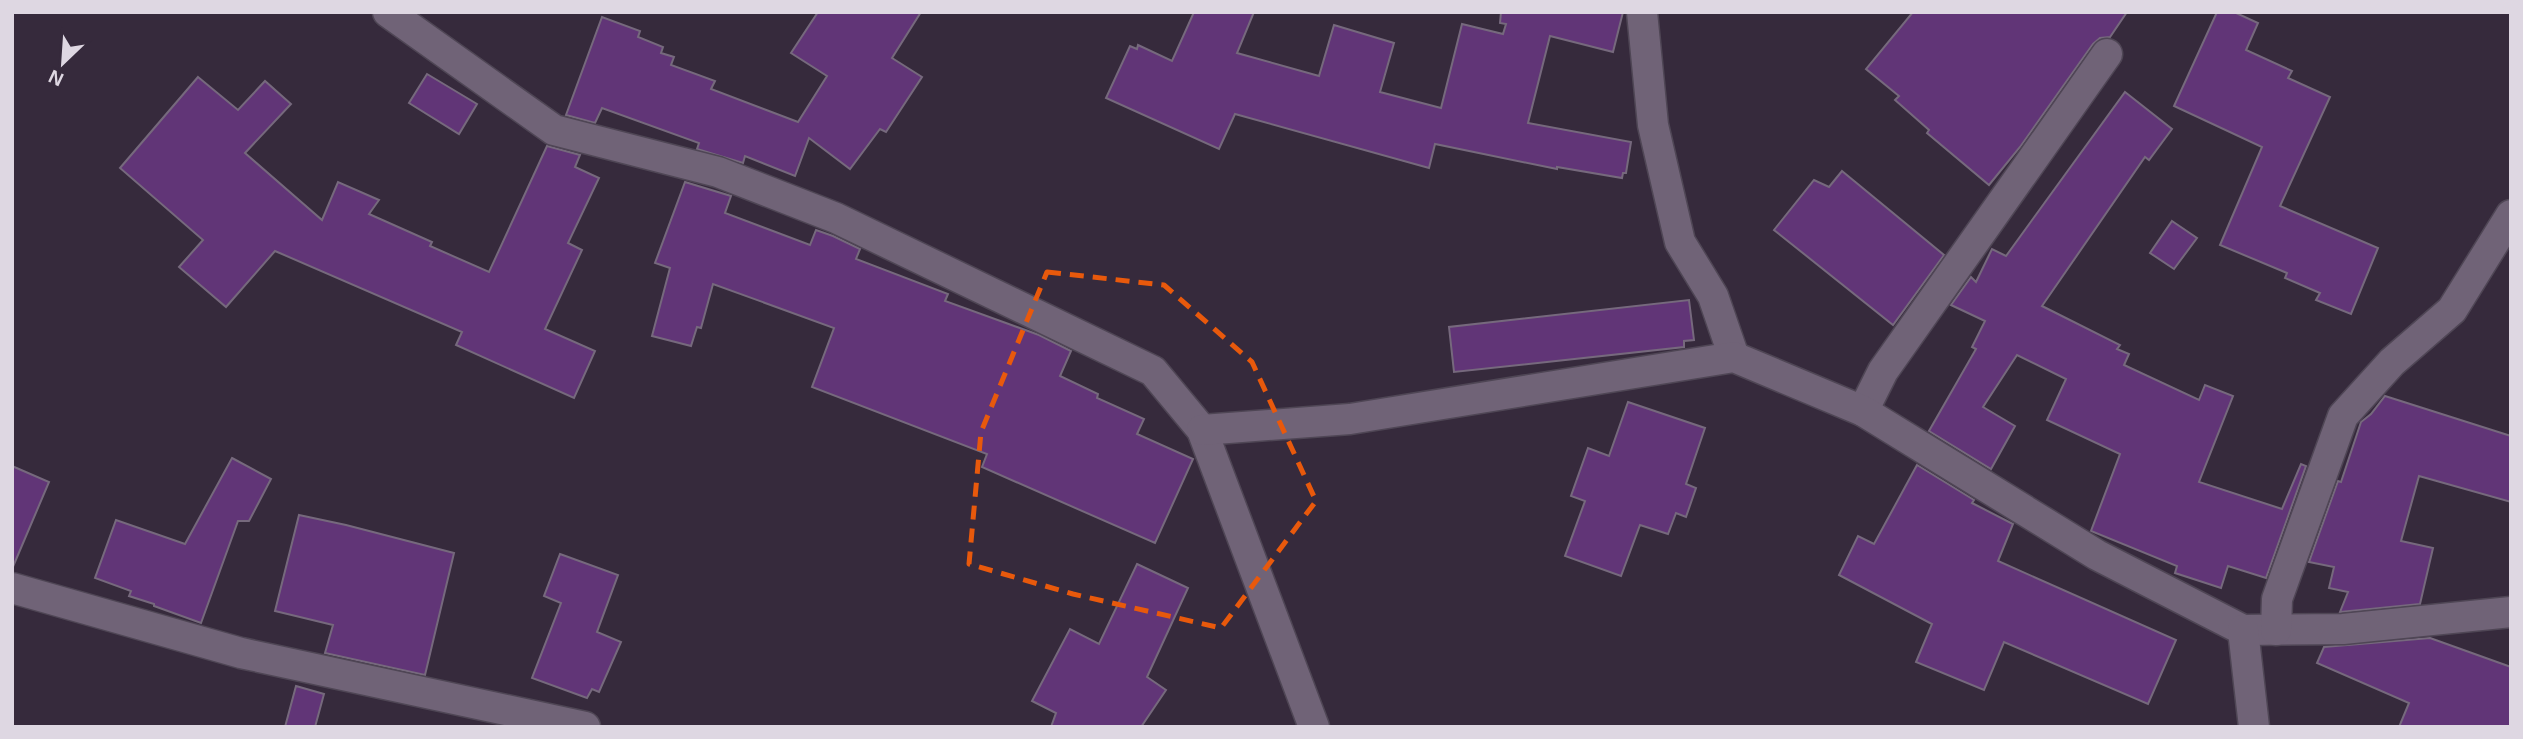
<svg xmlns="http://www.w3.org/2000/svg" width="2523" height="739" font-family="Arial,sans-serif">
	<rect width="100%" height="100%" fill="#362a3c"/>
	<!-- building -->
	<g fill="#613577" stroke="#76697d" stroke-width="2">
		<polygon points="818,12 921,12 892,58 922,77 886,132 880,129 850,169 809,138 795,176 745,156 743,163 697,149 699,143 602,108 595,123 566,115 602,17 640,31 638,37 663,47 661,53 674,57 671,65 715,81 711,89 798,122 827,76 791,53"/>
		<polygon points="1194,12 1254,12 1237,53 1319,76 1334,25 1394,43 1380,92 1441,108 1462,24 1503,34 1506,24 1500,23 1501,12 1623,12 1613,52 1550,36 1528,123 1631,142 1626,173 1623,173 1622,178 1557,167 1557,169 1435,144 1429,168 1235,114 1219,149 1106,98 1130,46 1137,49 1138,45 1172,61"/>
		<polygon points="1913,12 2127,12 2110,37 2100,38 2093,44 2020,147 1989,185 1927,133 1929,130 1895,100 1899,96 1866,69"/>
		<polygon points="2217,12 2234,12 2258,23 2246,50 2292,71 2288,78 2330,97 2280,206 2378,248 2351,314 2316,300 2320,293 2285,278 2287,273 2220,245 2262,147 2174,106"/>
		<polygon points="427,74 477,104 459,134 409,103"/>
		<polygon points="198,77 238,110 265,81 291,104 245,153 322,220 338,182 379,200 369,214 432,242 430,246 489,272 547,146 580,155 575,167 599,178 568,243 582,250 545,329 595,351 574,398 456,345 462,332 275,251 226,307 179,267 203,240 120,168"/>
		<polygon points="2125,92 2172,129 2149,160 2145,157 2042,306 2120,345 2117,349 2129,354 2124,365 2199,400 2205,385 2233,396 2199,482 2282,509 2301,464 2306,466 2266,578 2228,566 2221,588 2175,573 2177,566 2091,531 2120,454 2047,420 2066,379 2017,355 1983,407 2015,426 1991,469 1929,431 1976,349 1972,347 1985,321 1951,305 1971,277 1976,282 1992,249 2006,256"/>
		<polygon points="1842,171 1944,255 1893,325 1774,230 1814,180 1829,187"/>
		<polygon points="685,182 731,196 725,213 810,245 816,230 833,236 860,249 856,259 948,294 945,301 1039,335 1071,351 1060,376 1098,394 1097,398 1144,419 1137,434 1193,459 1155,543 982,467 987,454 812,387 834,328 713,284 701,328 697,327 691,346 652,336 670,268 655,263"/>
		<polygon points="2172,221 2197,238 2174,269 2150,253"/>
		<polygon points="1689,300 1694,340 1684,341 1684,347 1454,372 1449,327"/>
		<polygon points="2385,396 2511,436 2511,502 2419,476 2401,541 2433,548 2420,604 2340,612 2348,592 2329,588 2334,567 2309,562 2338,481 2341,482 2361,422 2371,414"/>
		<polygon points="1628,402 1705,428 1686,484 1696,488 1686,517 1676,513 1668,534 1640,525 1621,576 1565,556 1585,501 1571,496 1588,448 1609,456"/>
		<polygon points="232,458 271,479 249,521 238,521 201,623 154,606 154,604 129,596 131,591 95,578 116,520 185,544"/>
		<polygon points="1917,465 1974,500 1972,503 2013,524 1998,561 2176,640 2148,704 2004,642 1984,690 1916,662 1932,624 1839,575 1858,536 1874,544"/>
		<polygon points="12,466 49,482 12,569"/>
		<polygon points="299,515 346,525 454,553 425,675 325,653 333,625 275,611"/>
		<polygon points="560,554 618,575 597,632 621,642 599,692 592,689 587,698 532,678 561,603 544,596"/>
		<polygon points="1137,564 1188,588 1147,677 1166,690 1141,727 1051,727 1056,713 1032,701 1070,629 1099,644"/>
		<polygon points="2430,638 2511,667 2511,727 2399,727 2409,703 2317,663 2324,647"/>
		<polygon points="296,686 324,694 315,727 285,727"/>
	</g>
	<g fill="none" stroke-linecap="round" stroke-linejoin="round">
		<defs>
			<g id="minor">
				<polyline points="388,12 554,130 718,172 836,218 1153,371 1202,430 1314,727"/>
				<polyline points="1642,12 1653,125 1680,242 1713,296 1734,357"/>
				<polyline points="1863,411 1883,371 2107,54"/>
				<polyline points="1202,430 1350,419 1734,357 1863,411 2097,555 2243,630 2343,629 2511,612"/>
				<polyline points="12,588 241,653 585,727"/>
				<polyline points="2243,630 2254,727"/>
				<polyline points="2276,630 2277,599 2343,416 2392,362 2452,310 2511,215"/>
			</g>
		</defs>
		<!-- minor casing -->
		<use href="#minor" stroke="#4f4655" stroke-width="33"/>
		<!-- minor -->
		<use href="#minor" stroke="#706377" stroke-width="30"/>
	</g>
	<!-- marked area -->
	<path fill="none" stroke="#e8590c" stroke-width="5" stroke-dasharray="14 9" stroke-linejoin="round" d="M1047,272L1164,285L1252,362L1316,501L1221,628L1073,594L969,564L981,432Z"/>
	<!-- border -->
	<rect width="2523" height="739" fill="none" stroke="#ded7e2" stroke-width="28"/>
	<!-- north arrow -->
	<g transform="translate(63 63) rotate(205)" stroke="#362a3c" stroke-width="5" paint-order="stroke">
	<path d="M0-5L12 26L0 18L-12 26Z" fill="#ded7e2"/>
	<text y="-10" font-size="19" font-weight="bold" text-anchor="middle" fill="#ded7e2">N</text>
	</g>
</svg>
